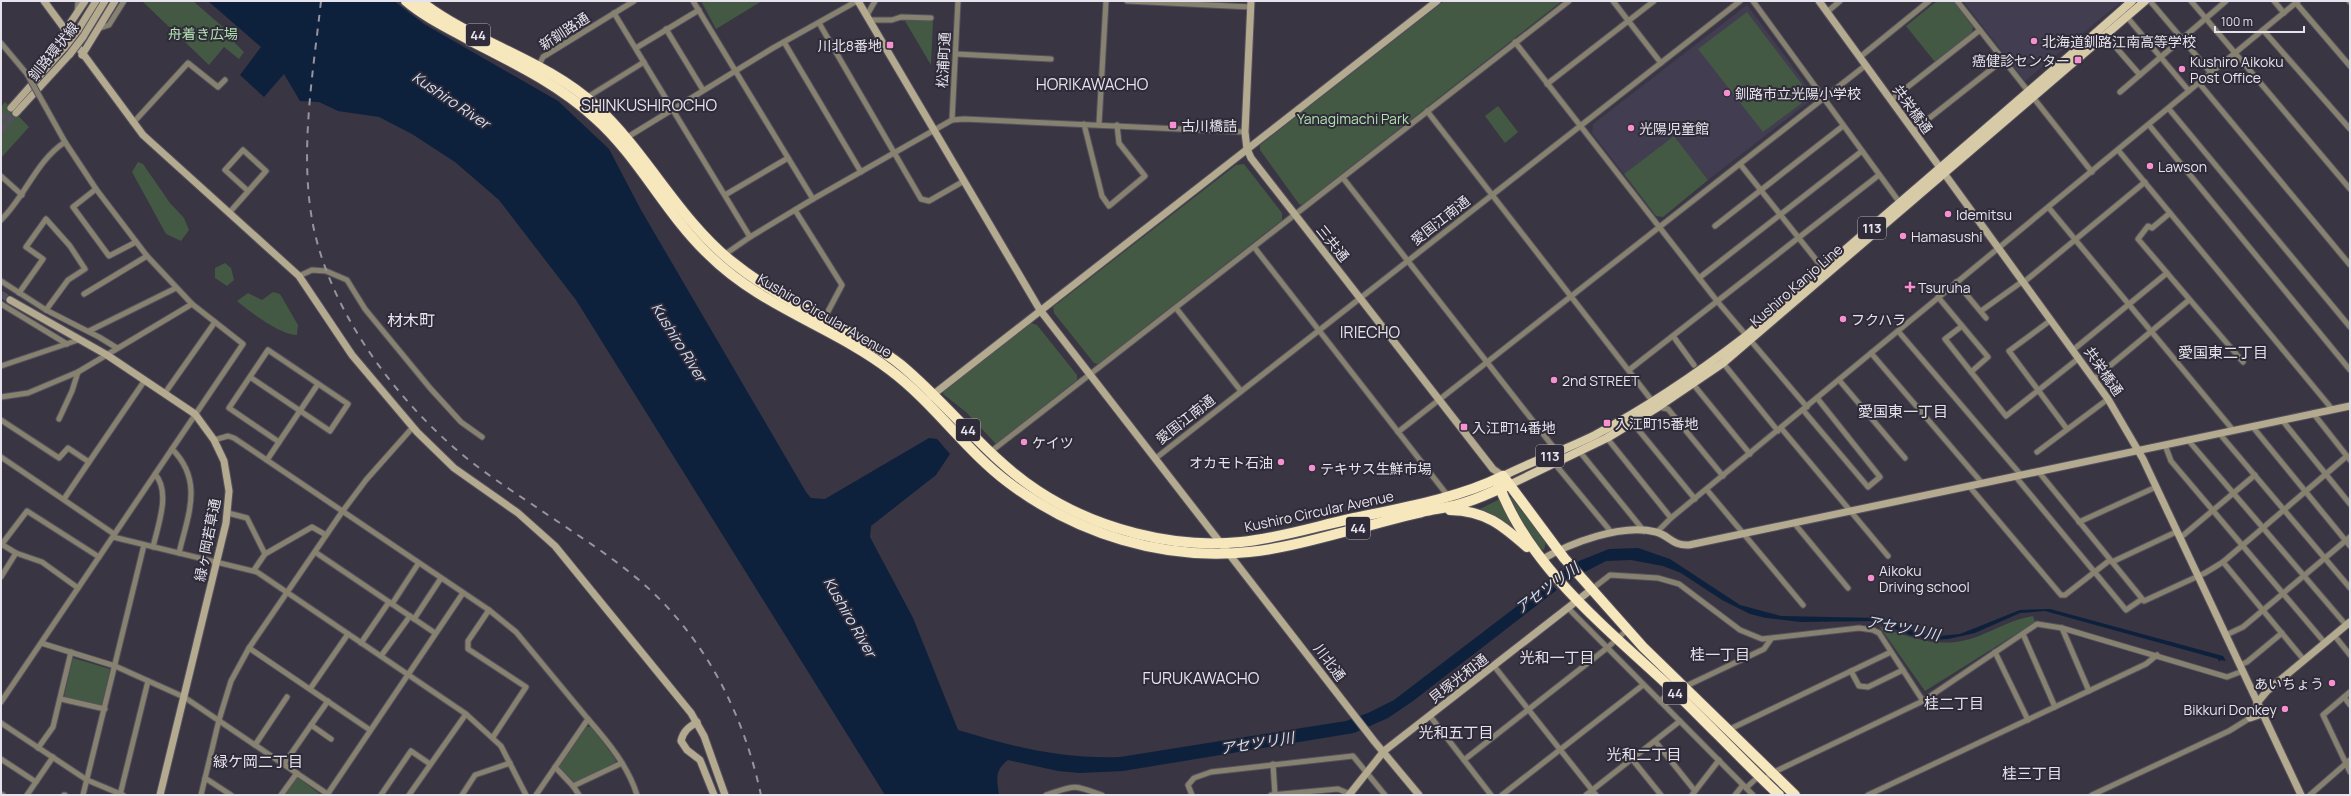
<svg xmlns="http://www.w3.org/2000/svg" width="2351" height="796" font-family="Manrope,'Noto Sans JP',sans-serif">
	<rect width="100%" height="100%" fill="#393543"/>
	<!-- built -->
	<g fill="#433d51">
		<polygon points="1963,1 2122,1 2025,81"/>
		<polygon points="1747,5 1815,97 1708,180 1674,136 1624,174 1592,133 1593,124"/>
	</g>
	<!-- green -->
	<g fill="#435943">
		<polygon points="142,1 193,1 223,27 230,38 244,52 239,59 224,47 209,65"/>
		<polygon points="701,1 762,1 716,29"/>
		<polygon points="1444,1 1562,1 1302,205 1299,204 1260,150 1260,145"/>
		<polygon points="1937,1 1953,1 1973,27 1972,33 1935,62 1906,26"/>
		<polygon points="1747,12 1804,87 1802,103 1763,132 1698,49"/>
		<polygon points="907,19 933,21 931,65 905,21"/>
		<polygon points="5,102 29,127 1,158 1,107"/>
		<polygon points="1498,106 1518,132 1505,143 1485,116"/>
		<polygon points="1674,136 1708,180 1663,217 1656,216 1624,174"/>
		<polygon points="138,162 143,164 170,203 184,218 189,230 181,241 166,234 132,172"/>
		<polygon points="1244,164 1282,213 1282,220 1098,364 1094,363 1054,313 1053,307 1236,165"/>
		<polygon points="225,263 231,268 234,280 227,286 215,278 215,268"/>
		<path d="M273,292L280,294L298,325L297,335C280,335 250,312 237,301L248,293L262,300Z"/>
		<polygon points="1031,323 1037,325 1077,375 1077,380 996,444 966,412 943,394 944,390"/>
		<polygon points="1508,497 1511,497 1546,542 1544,550 1536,548"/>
		<polygon points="1500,499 1513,528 1512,528 1478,510"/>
		<polygon points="1336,526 1336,529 1309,537 1249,546 1248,543"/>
		<path d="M2033,616L2035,622L1925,691L1879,626C1913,639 1943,650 1979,636C1998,628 2014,619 2033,616Z"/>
		<polygon points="73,658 110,669 102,706 64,697"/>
		<polygon points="586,727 592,727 616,760 615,764 575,783 559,767"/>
		<polygon points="297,777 321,795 284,795"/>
	</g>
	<!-- water -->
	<path fill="#0d213c" d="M208,1H394L424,24L558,101L609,149L641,210L806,492L811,498L825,499L929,438L937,439L950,454L936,475L871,526L870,537L913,618L958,730C1014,747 1061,759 1120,757L1346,721L1368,713L1394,700L1563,571L1579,561L1609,549L1638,548L1670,559L1740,605L1781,616L1878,618L1926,635L1938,636L1960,634L2020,610L2050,609L2223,656L2226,661L2220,660L2219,662L2218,659L2045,611L2020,613L1975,633L1948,639L1933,640L1910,635L1876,621L1801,622L1766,618L1750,614L1722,600L1681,573L1663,566L1631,560L1606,561L1571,579L1413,701L1388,718L1354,733L1123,771L1080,773L1058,771L1008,760C994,771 997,779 999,795H885L576,300L499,200L455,162L412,134L379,117L338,111L319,102L300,101L284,74L264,97L240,75L261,47Z"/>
	<!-- pier -->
	<polygon fill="#393543" points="1559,571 1570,583 1558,591 1547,580"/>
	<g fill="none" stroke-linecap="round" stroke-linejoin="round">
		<!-- secondary-tunnel -->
		<g stroke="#534f5c" stroke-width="7" stroke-dasharray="7 3.5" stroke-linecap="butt">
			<polyline points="1,119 11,108"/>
			<polyline points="1,130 16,113"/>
			<polyline points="1,294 10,300"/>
		</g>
		<defs>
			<g id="street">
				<polyline points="693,1 813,199"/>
				<polyline points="1127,1 1251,7"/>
				<polyline points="1613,1 1661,63"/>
				<polyline points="1753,1 1900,203"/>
				<polyline points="1957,1 2092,172"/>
				<polyline points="2150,1 2211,73"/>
				<polyline points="2191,1 2350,189"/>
				<polyline points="2274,1 2284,13"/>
				<polyline points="2349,1 2350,2"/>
				<polyline points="2296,3 2350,66"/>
				<polyline points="1827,12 1840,1"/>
				<polyline points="77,13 78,1"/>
				<polyline points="614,13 750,237"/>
				<polyline points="867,15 875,1"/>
				<polyline points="2127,17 2189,91"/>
				<polyline points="870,20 892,20 901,17 931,18"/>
				<polyline points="819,23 921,199 929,201 964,181"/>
				<polyline points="100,28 109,25 124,1"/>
				<polyline points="666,29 703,90"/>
				<polyline points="2263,30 2350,129"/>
				<polyline points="2106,36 2140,75"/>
				<polyline points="784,42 861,172"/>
				<polyline points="1515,42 1717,301 1807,407"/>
				<polyline points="1,43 27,74"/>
				<polyline points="636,48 699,10"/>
				<polyline points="956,54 1051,59"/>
				<polyline points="1860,57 1929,1"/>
				<polyline points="538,67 543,57 634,1"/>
				<polyline points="2199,83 2350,265"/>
				<polyline points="1547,84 1654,1"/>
				<polyline points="2120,92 2226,1"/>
				<polyline points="586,98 644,62"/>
				<polyline points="1891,100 1980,30"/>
				<polyline points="2169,109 2350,327"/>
				<polyline points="1427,111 1653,402 1658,407 1668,409 1723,476"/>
				<polyline points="952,120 958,1"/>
				<polyline points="133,123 188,63 218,87 225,80"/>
				<polyline points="1084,124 1102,196 1109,206 1145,176 1119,143 1117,125"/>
				<polyline points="1099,124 1106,1"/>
				<polyline points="2149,125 2350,370"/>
				<polyline points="1913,131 2003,60"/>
				<polyline points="626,138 773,48 857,1"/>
				<polyline points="2118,150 2332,409"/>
				<polyline points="1740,164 1825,271"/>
				<polyline points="1,176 22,195"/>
				<polyline points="1343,178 1558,453"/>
				<polyline points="96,189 73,207 109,256 136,242"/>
				<polyline points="725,195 788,158"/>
				<polyline points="2049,208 2233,430"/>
				<polyline points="795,210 842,285 824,319"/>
				<polyline points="229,213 266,171 243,150 225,170 248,191"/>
				<polyline points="2170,213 2152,228 2148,226 2138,239 2243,362"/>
				<path d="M1,220C25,197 36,161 65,142"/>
				<polyline points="1715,226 1843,126"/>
				<polyline points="1254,247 1448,496"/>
				<polyline points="724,255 750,237 813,199 952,120 964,119 1245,132"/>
				<polyline points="299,276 312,270 326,271 347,280 365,309 430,388 461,422 482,437"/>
				<polyline points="1699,278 1862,151"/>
				<polyline points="1,281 46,310 99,337 117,348"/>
				<polyline points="1956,282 1986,318"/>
				<polyline points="2024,282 2145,182"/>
				<polyline points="19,293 43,259 26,247 46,219 70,246 85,269 68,280 46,310"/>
				<polyline points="84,294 147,256"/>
				<polyline points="1938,297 1988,357 1971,372"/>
				<polyline points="1,304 67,344"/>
				<polyline points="1176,308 1241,391"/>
				<polyline points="1981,311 2023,281"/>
				<polyline points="2051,320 2009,351 2067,429"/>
				<polyline points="1962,326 1945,339 2006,416 2079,358"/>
				<polyline points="89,331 176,288"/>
				<polyline points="1898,331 2021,475"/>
				<polyline points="1673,336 1694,365"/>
				<polyline points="2073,350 2167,273"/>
				<polyline points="1871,353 1982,483"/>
				<polyline points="1723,363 1778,431"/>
				<polyline points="1,366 78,340"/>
				<polyline points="1629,370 1879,175"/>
				<polyline points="250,377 330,431 348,404 268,350 229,408 279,442"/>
				<polyline points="2094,379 2189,300"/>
				<polyline points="1839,380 1905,458"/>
				<polyline points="1693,384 1750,454"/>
				<polyline points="165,393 215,322"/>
				<polyline points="1,397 28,393 78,372 192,304"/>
				<polyline points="1803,410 1868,487 1880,477 1817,398"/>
				<polyline points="2313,413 2350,460"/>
				<polyline points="59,419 72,391 78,372"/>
				<polyline points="1,420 59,458 68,448 89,462 145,380"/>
				<polyline points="2282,420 2350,504"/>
				<polyline points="1632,422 1695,499"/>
				<polyline points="2252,426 2350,546"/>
				<polyline points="1781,428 1888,556"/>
				<polyline points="1398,432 1866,65"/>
				<polyline points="2219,433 2350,588"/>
				<polyline points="1607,438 1671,518"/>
				<polyline points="214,440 228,436 234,438 489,610 516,632 588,719 536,795"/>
				<polyline points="2188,440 2346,625"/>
				<polyline points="2165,445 2171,461 2325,643"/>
				<path d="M172,449C204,481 188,515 179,553"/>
				<polyline points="1580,452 1644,531"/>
				<polyline points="2037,452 2108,399"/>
				<polyline points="989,453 1569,1"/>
				<polyline points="1,457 114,534"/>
				<polyline points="1156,458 1740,1"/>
				<polyline points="267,460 318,384"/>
				<polyline points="1555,464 1612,533"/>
				<polyline points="2038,471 2144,601 2205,573 2223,562 2347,456"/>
				<polyline points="2015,476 2126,610 2142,599"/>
				<polyline points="1969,486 2061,595 2065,595 2110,560"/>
				<polyline points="1707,490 1803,605"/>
				<polyline points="64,499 89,462"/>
				<polyline points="228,513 247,518 265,554"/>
				<polyline points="2079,522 2156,487"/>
				<polyline points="1794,523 1848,588"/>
				<polyline points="1657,532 1671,518 2298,1"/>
				<polyline points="113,537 257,572 466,714 501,746 526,795"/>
				<polyline points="2180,538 2255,475"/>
				<polyline points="1,544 16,553 42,562 78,588"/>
				<polyline points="2,544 27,511 99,557"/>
				<path d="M153,547C158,525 171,492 155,474"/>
				<polyline points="315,552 435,633"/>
				<polyline points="2112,562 2176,532"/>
				<polyline points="2223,562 2304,660"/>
				<polyline points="254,570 265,554 312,527 326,535"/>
				<polyline points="1,577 16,553"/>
				<polyline points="1592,589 1610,575 1658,578 1679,584 1740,630 1762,639 1859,628 1873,630 1879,633 1923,701"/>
				<polyline points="392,604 418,564"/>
				<polyline points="1568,608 1753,795"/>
				<polyline points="489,610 468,641 468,649 526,687 493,737"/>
				<polyline points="414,619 441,578"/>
				<polyline points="2062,628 2089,691"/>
				<polyline points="2023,634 2055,707"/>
				<polyline points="2226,635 2243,627 2350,537"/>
				<polyline points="2334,635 2350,655"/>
				<polyline points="41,643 115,666 184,697 329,795"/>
				<polyline points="361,643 389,602"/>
				<polyline points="249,648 370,730"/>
				<polyline points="1995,652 2028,720"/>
				<polyline points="381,656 410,616"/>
				<polyline points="2240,665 2247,662 2282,633"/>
				<polyline points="1494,666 1596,795"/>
				<polyline points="1851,671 1859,686 1868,687 1903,670"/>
				<polyline points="1684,687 1764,649 1771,639"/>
				<polyline points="310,689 348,634"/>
				<polyline points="2350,692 2323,715 2350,772"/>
				<polyline points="2344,697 2350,705"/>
				<polyline points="61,699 105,709"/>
				<polyline points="328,701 311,725 331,739"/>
				<polyline points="1660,701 1673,691"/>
				<polyline points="1,702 243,344 192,304 147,256 96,189 65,142 45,106"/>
				<polyline points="1430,716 1491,795"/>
				<path d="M588,719C608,742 628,766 637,795"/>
				<polyline points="1,723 87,780 123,795"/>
				<polyline points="1728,730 1891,652"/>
				<polyline points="1655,741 1695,791"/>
				<polyline points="255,745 287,697"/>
				<polyline points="38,748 53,727 71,652"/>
				<polyline points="1,759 36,782"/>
				<polyline points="1632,759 1661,795"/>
				<polyline points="1464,760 1607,648 1627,630"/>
				<polyline points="284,764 311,725"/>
				<polyline points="1273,764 1275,795"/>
				<polyline points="555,767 573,786 579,795"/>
				<polyline points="205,778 231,795"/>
				<polyline points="1764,780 1772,773 1923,701 2037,624 2062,628 2227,677 2243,671"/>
				<polyline points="573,786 622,763"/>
				<polyline points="1746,788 1759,776"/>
				<polyline points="1,794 3,795"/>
				<polyline points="27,795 53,757"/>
				<polyline points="64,795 65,795"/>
				<polyline points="83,795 144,545"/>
				<polyline points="120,795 148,681"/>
				<polyline points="201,795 219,720 231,681 249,648 342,512 366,480 413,427"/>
				<polyline points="281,795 297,773"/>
				<polyline points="327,795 463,593"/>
				<polyline points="381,795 411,751 430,764"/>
				<polyline points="409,795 466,714"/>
				<polyline points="462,795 475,775 510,763"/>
				<path d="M1046,795C1076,785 1072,784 1102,795"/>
				<polyline points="1192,795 1188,785 1194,778 1211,772 1353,756 1385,795"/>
				<polyline points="1271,795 1338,789 1350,794"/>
				<polyline points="1502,795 1643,685"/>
				<polyline points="1586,795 1680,721"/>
				<polyline points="1692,795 1719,760"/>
				<polyline points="1735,795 1743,785"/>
				<polyline points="1868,795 2146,664 2157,655"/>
				<polyline points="2092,795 2229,731 2250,718 2257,703"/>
				<polyline points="2310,795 2350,760"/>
			</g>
			<g id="secondary">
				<polyline points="44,1 143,135 299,276 352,355 417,432 454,468 518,513 555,546 691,713 704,736 725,795"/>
				<polyline points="858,1 1040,310 1374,741 1419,795"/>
				<polyline points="1251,1 1245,132 1247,149 1251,158 1493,469 1503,476"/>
				<polyline points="1819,1 2108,399 2143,459 2301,795"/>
				<polyline points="78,30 96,1"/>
				<polyline points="65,31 85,1"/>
				<polyline points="83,37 105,1"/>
				<polyline points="82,55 115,1"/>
				<polyline points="11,108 65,47"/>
				<polyline points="16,113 70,54"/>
				<polyline points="10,300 107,355 195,414 214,440 224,461 229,491 226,523 160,795"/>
				<polyline points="930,397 1437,1"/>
				<path d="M1541,560C1570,543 1622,523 1656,532C1669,535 1672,546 1689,545L2350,406"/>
				<polyline points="2257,703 2267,691 2350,622"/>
				<polyline points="2250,718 2262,714"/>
				<path d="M697,722C689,727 683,731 681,741L687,750L700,760L714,795"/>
				<polyline points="1349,795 1384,751 1592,589"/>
			</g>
			<g id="primary">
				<path d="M1503,476C1533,461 1565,450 1595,435C1648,407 1698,373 1746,336C1874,224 2004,114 2132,1"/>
				<polyline points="1509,485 1607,438 1658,407 1723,363 2145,1"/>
			</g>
			<g id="highway">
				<path d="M406,1C426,18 450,29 473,42C516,64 559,85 595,118C639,157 665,213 708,254C761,307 832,326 890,370C934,403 965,450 1009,483C1077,534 1164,561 1249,552C1289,548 1326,536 1364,527C1383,522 1402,516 1422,512C1434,509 1447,508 1460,504C1477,500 1493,491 1509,485"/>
				<path d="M420,1C474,43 545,59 596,106C647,153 677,217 731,261C763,287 799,306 835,325C858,337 881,349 901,365C949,405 986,457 1038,491C1096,529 1173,549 1241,542C1280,538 1317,526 1354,518C1402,508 1459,498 1503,476L1564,558L1643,647L1795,795"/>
				<path d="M1498,483C1530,569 1608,629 1673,690C1709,725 1743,761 1779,795"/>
				<path d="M1450,510C1486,511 1502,525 1527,547"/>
			</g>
		</defs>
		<!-- street casing -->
		<use href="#street" stroke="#55515e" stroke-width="7"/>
		<!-- secondary casing -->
		<use href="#secondary" stroke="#55515e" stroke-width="9"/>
		<!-- primary casing -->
		<use href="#primary" stroke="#55515e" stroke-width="10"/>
		<!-- highway casing -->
		<use href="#highway" stroke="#55515e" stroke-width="12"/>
		<!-- street -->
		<use href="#street" stroke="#878170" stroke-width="5"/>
		<!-- secondary -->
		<use href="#secondary" stroke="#b4aa8f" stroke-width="7"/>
		<!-- primary -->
		<use href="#primary" stroke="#d7caa7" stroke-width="8"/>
		<!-- highway -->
		<use href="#highway" stroke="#f6e7bc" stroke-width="10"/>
		<!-- rail -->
		<path stroke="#97939f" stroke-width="2" stroke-dasharray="7 7" stroke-linecap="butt" d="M321,1C313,74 299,152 313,225C330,308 388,389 451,445C479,470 511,490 542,511C586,541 633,569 669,609C717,662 746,726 761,795"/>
		<defs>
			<polyline id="street-bridge" points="27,74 45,106"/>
			<g id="secondary-bridge">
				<polyline points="65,47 78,30"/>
				<polyline points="70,54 83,37"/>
			</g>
		</defs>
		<!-- street-bridge casing -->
		<use href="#street-bridge" stroke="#55515e" stroke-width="7" stroke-linecap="butt"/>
		<!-- secondary-bridge casing -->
		<use href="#secondary-bridge" stroke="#55515e" stroke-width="9" stroke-linecap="butt"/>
		<!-- street-bridge -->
		<use href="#street-bridge" stroke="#878170" stroke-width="5"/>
		<!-- secondary-bridge -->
		<use href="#secondary-bridge" stroke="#b4aa8f" stroke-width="7"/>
	</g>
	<!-- markers -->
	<g fill="#f690d0" stroke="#2f2b38" stroke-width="1.5">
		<circle cx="2034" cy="41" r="4"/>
		<rect x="886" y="41" width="8" height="8" rx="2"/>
		<rect x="2074" y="56" width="8" height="8" rx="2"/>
		<circle cx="2182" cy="69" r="4"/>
		<circle cx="1727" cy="93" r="4"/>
		<rect x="1169" y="121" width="8" height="8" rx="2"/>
		<circle cx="1631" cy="128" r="4"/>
		<circle cx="2150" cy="166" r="4"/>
		<circle cx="1948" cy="214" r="4"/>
		<circle cx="1903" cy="236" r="4"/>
		<path d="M1908 281h4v4h4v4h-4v4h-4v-4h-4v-4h4z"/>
		<circle cx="1843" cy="319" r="4"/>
		<circle cx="1554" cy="380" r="4"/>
		<rect x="1603" y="419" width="8" height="8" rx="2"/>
		<rect x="1460" y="423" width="8" height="8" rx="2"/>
		<circle cx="1024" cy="442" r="4"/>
		<circle cx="1281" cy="462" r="4"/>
		<circle cx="1312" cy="468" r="4"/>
		<circle cx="1871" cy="578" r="4"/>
		<circle cx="2332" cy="683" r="4"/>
		<circle cx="2285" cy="709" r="4"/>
	</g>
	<g text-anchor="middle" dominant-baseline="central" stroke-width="4" stroke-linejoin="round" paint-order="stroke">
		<!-- shield labels -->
		<g fill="#2f2b38" stroke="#afacb6" stroke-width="1">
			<rect x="466" y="24" width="24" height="22" rx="3"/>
			<rect x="1858" y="217" width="28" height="22" rx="3"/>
			<rect x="956" y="419" width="24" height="22" rx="3"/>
			<rect x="1536" y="445" width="28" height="22" rx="3"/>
			<rect x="1346" y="517" width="24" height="22" rx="3"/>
			<rect x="1663" y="682" width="24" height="22" rx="3"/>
		</g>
		<g font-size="13" font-weight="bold" fill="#e6e3ec">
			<text x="478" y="35">44</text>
			<text x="1872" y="228">113</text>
			<text x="968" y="430">44</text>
			<text x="1550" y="456">113</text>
			<text x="1358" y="528">44</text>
			<text x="1675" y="693">44</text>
		</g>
		<!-- street labels -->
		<g font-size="14" fill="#e6e3ec" stroke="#2f2b38">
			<text transform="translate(564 31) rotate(-33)">新釧路通</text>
			<text transform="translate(53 51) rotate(-51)">釧路環状線</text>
			<text transform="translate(943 60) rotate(-87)">松浦町通</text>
			<text transform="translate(1913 109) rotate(54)">共栄橋通</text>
			<text transform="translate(1440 220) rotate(-38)">愛国江南通</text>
			<text transform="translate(1333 243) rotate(51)">三共通</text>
			<text transform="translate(1796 285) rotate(-41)">Kushiro Kanjo Line</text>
			<text transform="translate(825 315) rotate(30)">Kushiro Circular Avenue</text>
			<text transform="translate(2104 371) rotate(55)">共栄橋通</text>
			<text transform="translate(1185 419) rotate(-38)">愛国江南通</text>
			<text transform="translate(1319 511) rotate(-12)">Kushiro Circular Avenue</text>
			<text transform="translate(207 540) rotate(-79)">緑ヶ岡若草通</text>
			<text transform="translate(1330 662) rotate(53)">川北通</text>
			<text transform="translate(1458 678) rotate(-38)">貝塚光和通</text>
		</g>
		<!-- park labels -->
		<g font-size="14" fill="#afe2ae" stroke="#2f2b38">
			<text x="203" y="33">舟着き広場</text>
			<text x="1353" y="118">Yanagimachi Park</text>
		</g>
		<!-- poi labels -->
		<g font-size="14" fill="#e6e3ec" stroke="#2f2b38" text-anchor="start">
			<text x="2042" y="41">北海道釧路江南高等学校</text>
			<text x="882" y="45" text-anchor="end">川北8番地</text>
			<text x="2070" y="60" text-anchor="end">癌健診センター</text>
			<text x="2190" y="61">Kushiro Aikoku<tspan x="2190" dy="16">Post Office</tspan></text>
			<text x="1735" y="93">釧路市立光陽小学校</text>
			<text x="1181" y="125">古川橋詰</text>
			<text x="1639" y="128">光陽児童館</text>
			<text x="2158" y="166">Lawson</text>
			<text x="1956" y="214">Idemitsu</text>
			<text x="1911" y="236">Hamasushi</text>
			<text x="1918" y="287">Tsuruha</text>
			<text x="1851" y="319">フクハラ</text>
			<text x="1562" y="380">2nd STREET</text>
			<text x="1615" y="423">入江町15番地</text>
			<text x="1472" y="427">入江町14番地</text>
			<text x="1032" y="442">ケイツ</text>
			<text x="1273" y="462" text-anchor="end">オカモト石油</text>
			<text x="1320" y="468">テキサス生鮮市場</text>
			<text x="1879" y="570">Aikoku<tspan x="1879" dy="16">Driving school</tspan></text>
			<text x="2324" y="683" text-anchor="end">あいちょう</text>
			<text x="2277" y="709" text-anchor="end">Bikkuri Donkey</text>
		</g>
		<!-- water labels -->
		<g font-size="15" font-style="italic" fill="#cfdff5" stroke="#2f2b38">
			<text transform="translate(451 100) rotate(34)">Kushiro River</text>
			<text transform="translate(679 342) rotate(58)">Kushiro River</text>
			<text transform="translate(1547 588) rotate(-36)">アセツリ川</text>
			<text transform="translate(850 617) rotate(60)">Kushiro River</text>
			<text transform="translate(1903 628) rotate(11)">アセツリ川</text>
			<text transform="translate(1257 743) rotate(-9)">アセツリ川</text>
		</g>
		<!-- neighbourhood labels -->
		<g font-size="15" fill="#e6e3ec" stroke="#2f2b38">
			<text x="2223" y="352">愛国東二丁目</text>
			<text x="1903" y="411">愛国東一丁目</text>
			<text x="1720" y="654">桂一丁目</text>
			<text x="1557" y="657">光和一丁目</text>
			<text x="1954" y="703">桂二丁目</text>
			<text x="1456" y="732">光和五丁目</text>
			<text x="1644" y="754">光和二丁目</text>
			<text x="258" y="761">緑ケ岡二丁目</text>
			<text x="2032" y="773">桂三丁目</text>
		</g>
		<!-- quarter labels -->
		<g font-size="16" fill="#e6e3ec" stroke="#2f2b38">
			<text x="1092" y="84">HORIKAWACHO</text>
			<text x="649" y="105">SHINKUSHIROCHO</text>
			<text x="411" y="320">材木町</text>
			<text x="1370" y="332">IRIECHO</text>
			<text x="1201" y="678">FURUKAWACHO</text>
		</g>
	</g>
	<!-- border -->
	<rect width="2351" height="796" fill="none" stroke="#e6e3ec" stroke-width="4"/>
	<!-- scale -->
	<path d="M2215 26v6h89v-6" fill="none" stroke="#e6e3ec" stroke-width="2"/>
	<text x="2221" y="26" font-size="12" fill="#e6e3ec" stroke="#2f2b38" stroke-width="3" paint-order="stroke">100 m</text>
</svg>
